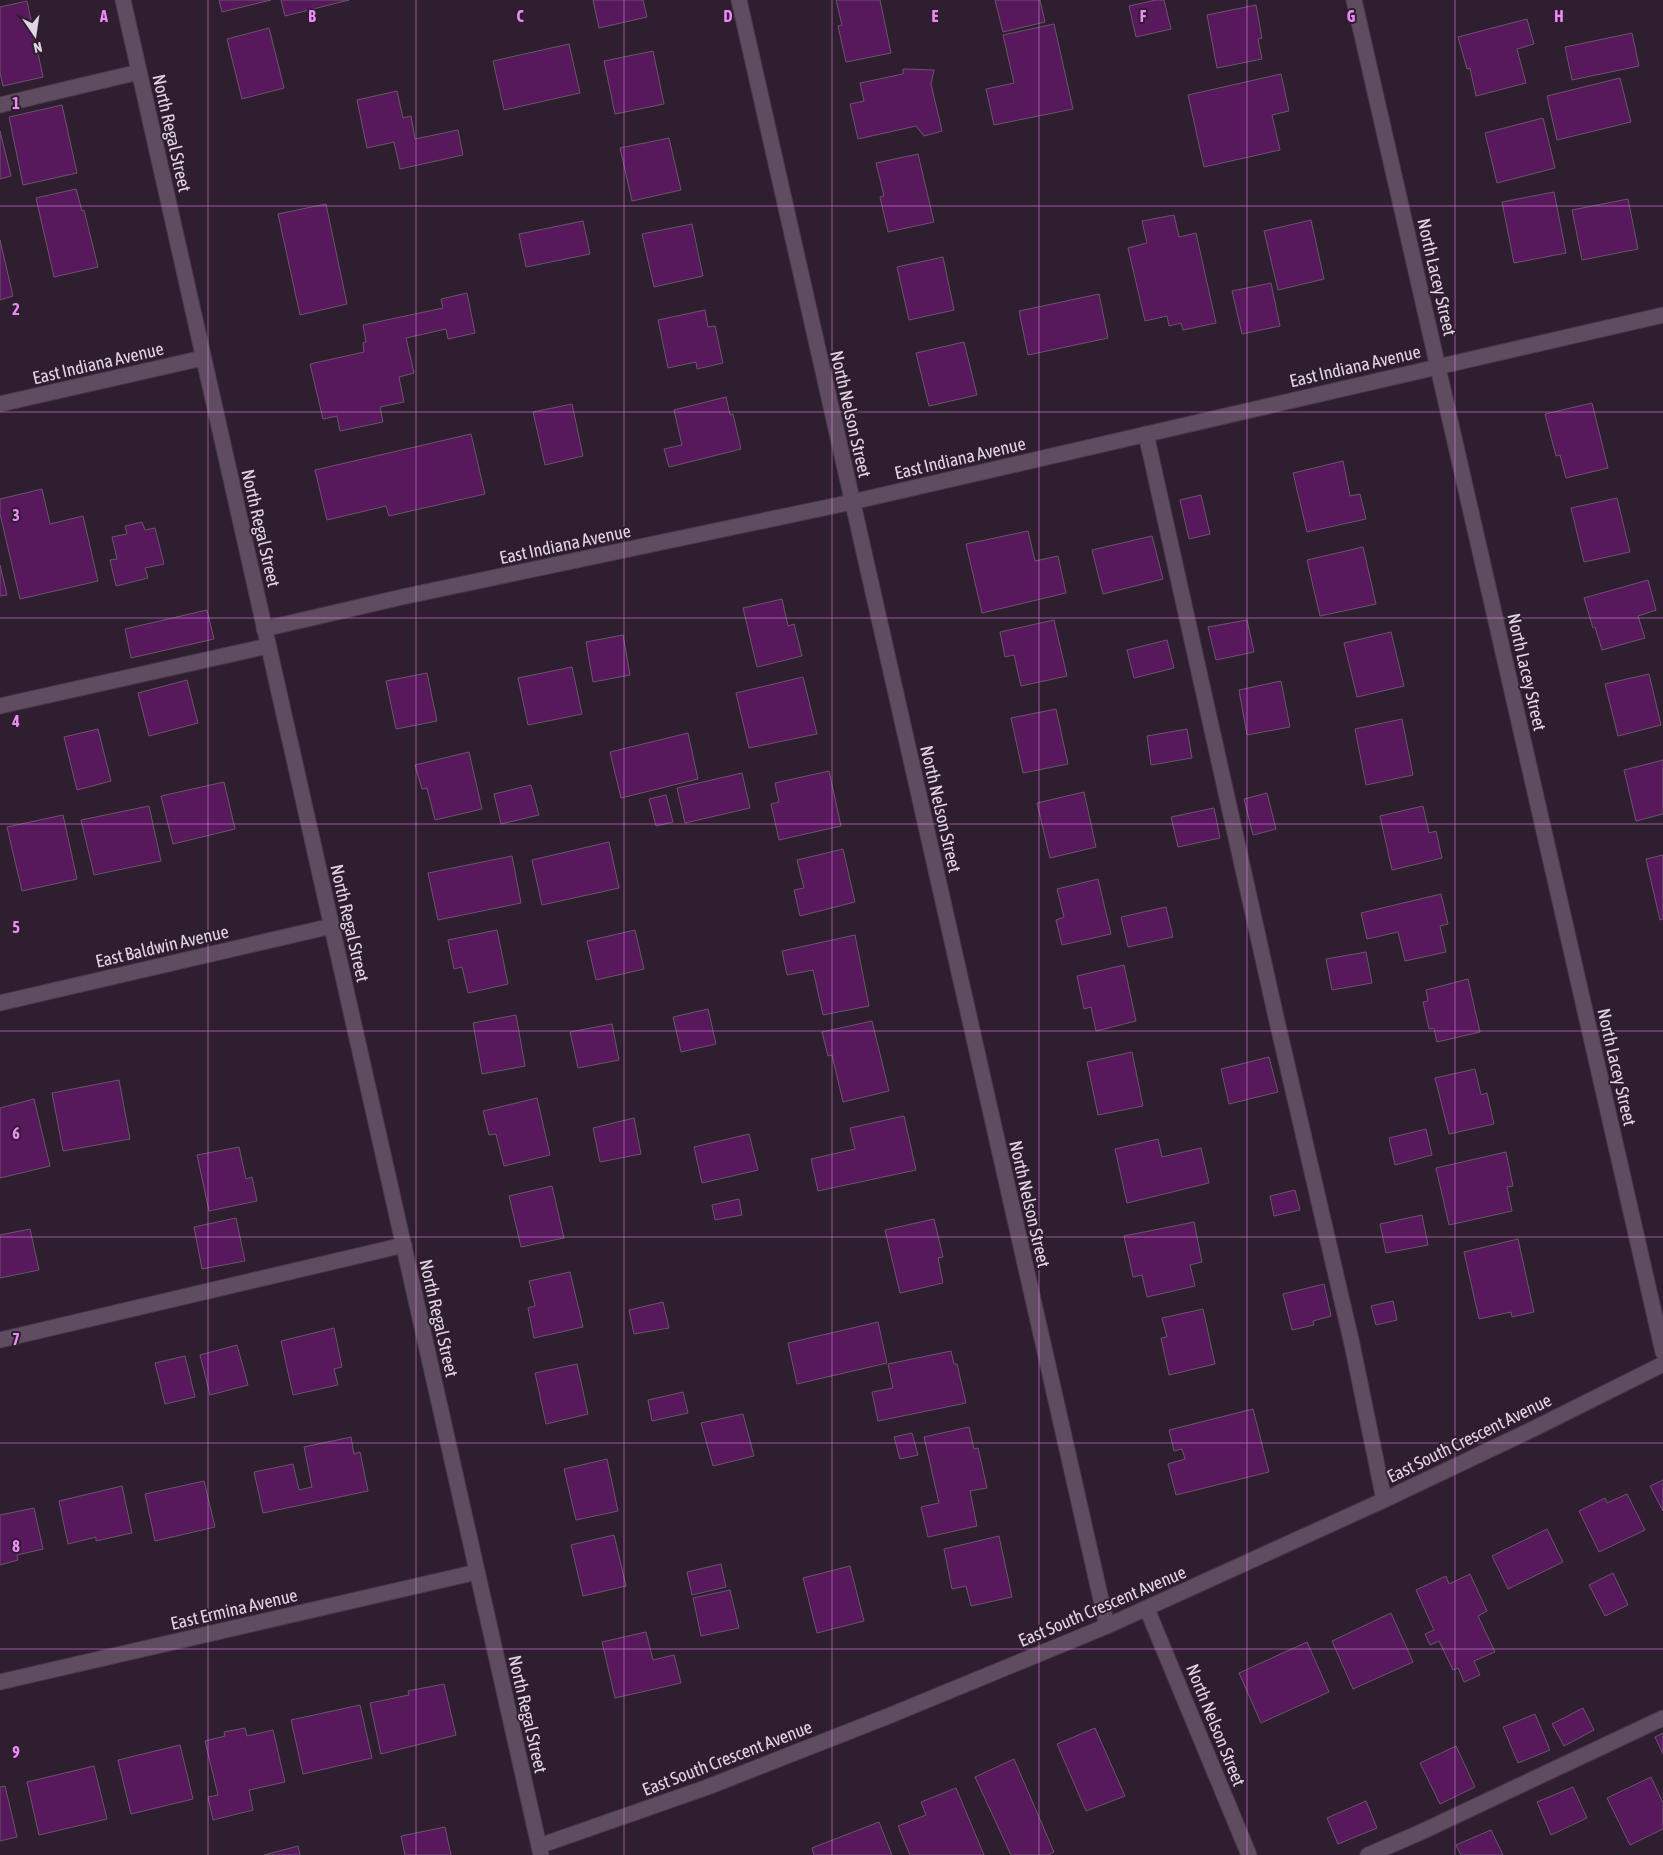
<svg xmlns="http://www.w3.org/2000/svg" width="1663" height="1855" font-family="'Asap Condensed',sans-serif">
	<rect width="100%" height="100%" fill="#2f1e30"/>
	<!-- building -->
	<g fill="#57195c" stroke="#69556a">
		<polygon points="219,0 271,0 222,12"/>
		<polygon points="281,0 349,0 285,16"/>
		<polygon points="593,0 643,0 647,17 599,28"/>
		<polygon points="836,0 880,0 891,53 846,62 838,26 842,25"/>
		<polygon points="995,0 1040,0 1045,22 1003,32"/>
		<polygon points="1156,0 1164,0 1171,29 1136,37 1129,6"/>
		<polygon points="27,1 43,77 3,86 0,72 0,7"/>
		<polygon points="1256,5 1262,38 1258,39 1262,59 1217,68 1207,15"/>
		<polygon points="1527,19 1534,44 1517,49 1526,83 1476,96 1470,68 1467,69 1458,37"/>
		<polygon points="1054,24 1073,109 994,125 986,89 1014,83 1003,35"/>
		<polygon points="269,28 284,88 242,99 227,39"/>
		<polygon points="1632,33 1639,66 1572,80 1565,47"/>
		<polygon points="569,44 580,93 504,110 493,61"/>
		<polygon points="653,51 664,104 615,114 604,61"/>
		<polygon points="903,69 934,70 931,84 942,131 924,136 916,126 858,139 850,104 864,101 860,83 903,74"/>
		<polygon points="1281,74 1289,111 1272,115 1280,150 1204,167 1188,95"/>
		<polygon points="1620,78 1631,122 1557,140 1547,96"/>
		<polygon points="397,91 403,118 411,116 415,139 458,130 463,155 400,169 394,142 367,148 357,100"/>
		<polygon points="62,105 77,173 23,185 9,117"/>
		<polygon points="1543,118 1555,168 1497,183 1485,133"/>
		<polygon points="0,131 11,176 0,179"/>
		<polygon points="669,138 681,190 632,201 620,148"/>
		<polygon points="918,154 934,222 888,232 880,197 884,196 876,163"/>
		<polygon points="76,189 82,211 84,210 98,267 54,277 36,198"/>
		<polygon points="1554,192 1566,253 1514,263 1502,202"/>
		<polygon points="1628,199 1638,249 1582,260 1572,210"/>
		<polygon points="326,204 347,304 300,315 278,214"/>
		<polygon points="1174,215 1179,237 1196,233 1216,323 1183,330 1181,323 1169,326 1167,316 1145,321 1128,248 1147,243 1142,221"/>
		<polygon points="1311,220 1324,279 1278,290 1264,231"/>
		<polygon points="583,221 590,254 526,267 519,234"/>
		<polygon points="692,224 703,276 654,287 642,234"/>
		<polygon points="0,240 13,296 0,300"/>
		<polygon points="943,257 954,310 909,320 897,267"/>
		<polygon points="1271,283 1280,326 1242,334 1232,291"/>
		<polygon points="467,293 475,333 448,339 446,329 406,338 414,373 399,377 404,402 380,407 383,422 340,431 337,416 323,419 310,364 364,352 363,343 366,342 363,325 443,308 441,299"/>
		<polygon points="1099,294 1108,338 1028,355 1019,311"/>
		<polygon points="705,310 708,327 715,326 723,363 697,369 696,362 668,368 658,320"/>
		<polygon points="964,342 977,395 929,406 916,353"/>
		<polygon points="726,397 730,415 733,414 741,449 669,467 664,449 682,445 674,410"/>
		<polygon points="1592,403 1608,468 1566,478 1560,455 1556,456 1545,414"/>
		<polygon points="572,404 583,456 545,465 533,412"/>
		<polygon points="471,434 485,494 389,516 386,506 327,520 315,470"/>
		<polygon points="1343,461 1350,496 1360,494 1366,519 1307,532 1293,473"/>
		<polygon points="42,489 50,524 83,516 98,581 20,599 0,514 0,499"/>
		<polygon points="1201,495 1210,534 1189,539 1180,500"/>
		<polygon points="1617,498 1630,552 1584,562 1571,508"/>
		<polygon points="142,522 145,530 155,528 164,564 145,568 148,578 116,586 110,560 117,559 112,537 127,534 125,526"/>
		<polygon points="1028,531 1035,561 1058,556 1066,593 982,613 966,544"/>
		<polygon points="1152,536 1163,579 1103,594 1092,550"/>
		<polygon points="1363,547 1376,604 1320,616 1307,560"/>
		<polygon points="0,565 7,595 0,596"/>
		<polygon points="1648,580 1656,610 1638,616 1645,638 1602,650 1595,627 1593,628 1584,598"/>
		<polygon points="782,599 788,626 794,624 802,656 757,667 743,608"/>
		<polygon points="207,610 214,639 131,658 125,629"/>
		<polygon points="1054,620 1067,676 1021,686 1014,655 1005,657 1000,632"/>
		<polygon points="1247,620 1254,652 1216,660 1208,627"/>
		<polygon points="1391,632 1404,686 1357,697 1344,643"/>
		<polygon points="623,635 630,675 593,682 586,642"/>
		<polygon points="1167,640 1174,668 1134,678 1127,650"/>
		<polygon points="572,667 582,714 528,725 518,678"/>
		<polygon points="427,673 437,721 396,729 386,681"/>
		<polygon points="1649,674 1661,725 1618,736 1605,684"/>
		<polygon points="803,677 817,734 749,748 736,693"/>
		<polygon points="187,680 198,723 149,736 138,693"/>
		<polygon points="1281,681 1290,727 1247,735 1239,690"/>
		<polygon points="1056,709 1068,764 1023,773 1011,718"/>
		<polygon points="1402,719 1413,775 1366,785 1355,729"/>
		<polygon points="98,729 111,781 77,790 64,737"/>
		<polygon points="1187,729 1192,758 1151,765 1147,736"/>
		<polygon points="688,733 698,779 621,798 610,752"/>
		<polygon points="469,752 482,809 435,820 427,788 422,789 415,765"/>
		<polygon points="1663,760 1663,814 1636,821 1624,770"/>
		<polygon points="829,771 841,826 779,840 771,804 779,802 775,783"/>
		<polygon points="742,773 750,808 685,823 677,788"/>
		<polygon points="224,782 235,829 173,844 161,796"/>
		<polygon points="531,785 539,815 501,824 494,794"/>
		<polygon points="1084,792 1096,847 1050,858 1037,803"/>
		<polygon points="1267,793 1276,829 1253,835 1244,799"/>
		<polygon points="666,795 673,822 656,826 649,799"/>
		<polygon points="149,806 161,861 94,875 81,820"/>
		<polygon points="1423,806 1429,833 1436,831 1442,858 1392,870 1380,816"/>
		<polygon points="1214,808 1220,838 1178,847 1171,817"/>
		<polygon points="63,815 77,879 22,891 7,827"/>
		<polygon points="609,842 619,888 542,905 532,860"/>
		<polygon points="843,849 855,902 800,916 794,890 804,888 797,860"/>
		<polygon points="1663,855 1663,919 1660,920 1646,859"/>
		<polygon points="512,856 521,903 438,920 428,873"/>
		<polygon points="1098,879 1111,934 1062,945 1056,920 1064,917 1057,889"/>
		<polygon points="1441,894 1448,924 1440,926 1446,952 1405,961 1398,932 1367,939 1361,913"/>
		<polygon points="1166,907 1173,937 1128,947 1121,917"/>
		<polygon points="497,930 508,984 468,993 462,967 454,969 448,940"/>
		<polygon points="635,930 644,969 596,980 587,941"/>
		<polygon points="855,935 869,1006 823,1015 813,970 787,975 782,951"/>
		<polygon points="1366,952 1372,983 1332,990 1326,959"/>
		<polygon points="1124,965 1136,1021 1096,1031 1091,1007 1084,1009 1077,976"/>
		<polygon points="1468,979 1480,1032 1437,1042 1434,1028 1429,1029 1423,1002 1428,1001 1426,990"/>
		<polygon points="708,1009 716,1044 681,1052 673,1017"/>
		<polygon points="516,1015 525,1066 482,1074 473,1023"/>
		<polygon points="872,1021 889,1091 843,1102 832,1055 828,1056 822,1032"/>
		<polygon points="612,1024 619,1060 578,1068 570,1032"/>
		<polygon points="1132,1052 1143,1106 1098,1115 1087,1062"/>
		<polygon points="1269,1057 1278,1092 1229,1104 1221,1069"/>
		<polygon points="1475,1069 1481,1095 1487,1093 1494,1124 1449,1134 1435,1078"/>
		<polygon points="119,1080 130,1139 63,1151 52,1093"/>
		<polygon points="537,1098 550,1155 504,1166 496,1134 489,1135 483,1111"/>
		<polygon points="34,1099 50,1166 0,1178 0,1108"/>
		<polygon points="904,1116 916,1170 818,1191 811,1159 855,1149 850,1128"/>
		<polygon points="634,1118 641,1154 600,1162 593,1128"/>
		<polygon points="1426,1129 1432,1155 1395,1165 1389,1138"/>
		<polygon points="749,1134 758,1170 702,1183 694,1147"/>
		<polygon points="1158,1139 1162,1157 1201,1148 1209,1183 1127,1203 1115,1149"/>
		<polygon points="239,1147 246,1179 252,1177 257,1201 209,1211 197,1155"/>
		<polygon points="1506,1152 1513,1186 1507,1187 1512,1211 1449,1225 1436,1168"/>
		<polygon points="552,1186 564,1238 521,1247 509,1196"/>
		<polygon points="1295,1190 1300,1210 1274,1216 1270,1196"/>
		<polygon points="739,1199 742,1215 715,1220 712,1205"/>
		<polygon points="1422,1215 1428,1245 1386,1253 1380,1224"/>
		<polygon points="236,1218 245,1261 202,1269 194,1227"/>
		<polygon points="934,1219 943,1257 938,1258 943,1283 900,1293 885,1230"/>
		<polygon points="1194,1222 1202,1262 1190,1265 1195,1286 1147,1297 1142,1275 1133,1277 1124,1236"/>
		<polygon points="30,1229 39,1270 0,1278 0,1235"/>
		<polygon points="1518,1239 1534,1312 1512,1317 1511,1312 1479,1319 1464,1252"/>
		<polygon points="570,1272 583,1327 534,1338 528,1308 535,1306 529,1281"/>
		<polygon points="1324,1284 1331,1316 1313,1321 1314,1325 1292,1330 1283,1294"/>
		<polygon points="1393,1301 1397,1320 1376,1325 1371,1306"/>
		<polygon points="663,1302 669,1328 634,1334 629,1310"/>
		<polygon points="1203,1309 1215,1364 1169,1375 1161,1338 1167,1337 1162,1318"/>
		<polygon points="878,1322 887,1363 797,1384 788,1343"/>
		<polygon points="334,1328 342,1367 334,1369 338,1385 293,1395 281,1341"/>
		<polygon points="237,1345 248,1385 210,1395 200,1355"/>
		<polygon points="951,1351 954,1364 957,1364 966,1403 878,1421 872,1392 893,1388 888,1364"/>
		<polygon points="185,1356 195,1397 165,1404 155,1363"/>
		<polygon points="577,1364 588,1414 546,1424 535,1373"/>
		<polygon points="683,1392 688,1413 652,1421 648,1400"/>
		<polygon points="1253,1409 1269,1472 1176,1495 1168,1464 1185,1459 1182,1449 1174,1451 1169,1430"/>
		<polygon points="743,1414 754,1456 713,1466 701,1423"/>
		<polygon points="969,1427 974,1449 978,1448 987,1488 970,1491 977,1526 928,1537 921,1507 939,1503 924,1437"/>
		<polygon points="912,1433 918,1455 900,1459 894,1437"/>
		<polygon points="351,1437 354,1454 360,1452 368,1491 263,1513 254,1472 293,1464 299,1490 312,1487 304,1447"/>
		<polygon points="607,1459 618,1511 576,1520 564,1469"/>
		<polygon points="1663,1480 1663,1511 1650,1486"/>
		<polygon points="204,1481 215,1527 155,1541 145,1494"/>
		<polygon points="122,1486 132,1533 96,1541 96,1537 68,1544 59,1501"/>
		<polygon points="1627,1494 1645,1530 1599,1552 1579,1511 1605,1498 1607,1503"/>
		<polygon points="34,1508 43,1549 17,1555 18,1560 0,1565 0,1515"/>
		<polygon points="1547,1529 1563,1562 1508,1589 1492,1556"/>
		<polygon points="614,1535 626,1586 583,1596 571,1545"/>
		<polygon points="999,1536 1012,1597 971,1606 966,1586 952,1589 944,1549"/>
		<polygon points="721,1564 726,1587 692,1595 687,1572"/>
		<polygon points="850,1566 864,1621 817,1633 803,1578"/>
		<polygon points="1613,1573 1628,1605 1605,1616 1589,1585"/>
		<polygon points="1470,1574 1487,1611 1478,1616 1495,1652 1474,1661 1480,1675 1464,1682 1458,1668 1453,1670 1439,1641 1430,1645 1425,1634 1434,1630 1416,1590 1446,1576 1449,1584"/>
		<polygon points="730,1590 739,1628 701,1636 693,1598"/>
		<polygon points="1391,1613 1413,1662 1353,1689 1332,1641"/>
		<polygon points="646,1632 653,1660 674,1655 681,1683 615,1698 602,1642"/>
		<polygon points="1307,1642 1329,1692 1261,1723 1239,1673"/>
		<polygon points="444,1684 456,1735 381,1754 370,1703 409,1695 408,1691"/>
		<polygon points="360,1705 372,1758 303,1774 291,1720"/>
		<polygon points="1583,1708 1594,1730 1564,1746 1552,1724"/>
		<polygon points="1535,1714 1550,1750 1518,1763 1503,1727"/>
		<polygon points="245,1728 247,1736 273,1730 285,1782 249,1790 253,1810 213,1820 208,1797 218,1795 205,1741 225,1736 224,1732"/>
		<polygon points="1095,1728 1125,1796 1086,1811 1057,1744"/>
		<polygon points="1663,1733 1663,1754 1655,1737"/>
		<polygon points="180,1745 193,1799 131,1814 118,1760"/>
		<polygon points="1456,1746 1475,1787 1440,1804 1420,1763"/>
		<polygon points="1014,1759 1054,1852 1048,1855 1011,1855 975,1777"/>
		<polygon points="94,1766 107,1819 39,1835 27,1782"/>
		<polygon points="1651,1777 1663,1803 1663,1829 1630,1845 1607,1798"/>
		<polygon points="5,1786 17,1837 0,1841 0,1787"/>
		<polygon points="1573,1787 1587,1818 1551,1835 1537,1802"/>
		<polygon points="956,1788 984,1855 910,1855 898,1826 926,1815 921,1802"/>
		<polygon points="1366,1801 1377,1828 1338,1844 1327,1818"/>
		<polygon points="879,1822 892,1855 814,1855 812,1848"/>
		<polygon points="445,1827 451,1855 405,1855 401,1836"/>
		<polygon points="1491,1830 1503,1855 1461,1855 1456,1845"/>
		<polygon points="298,1846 300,1855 264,1855"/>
	</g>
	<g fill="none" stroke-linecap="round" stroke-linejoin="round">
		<defs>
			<g id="lane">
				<polyline points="0,105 139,72"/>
				<polyline points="1146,434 1276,1017 1352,1344 1384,1500"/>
				<polyline points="0,706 268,646"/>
				<polyline points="0,1340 404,1245"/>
				<polyline points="1368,1855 1419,1833 1663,1718"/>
			</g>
			<g id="street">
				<polyline points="123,0 541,1855"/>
				<polyline points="739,0 1107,1626"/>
				<polyline points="1354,0 1663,1352"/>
				<polyline points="0,404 203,358"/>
				<polyline points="264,629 402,597 852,502 1663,315"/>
				<polyline points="0,1003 332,926"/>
				<polyline points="1147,1609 1249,1855"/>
				<polyline points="0,1682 477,1572"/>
				<polyline points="539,1846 705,1788 886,1717 1107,1626 1384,1500 1533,1429 1663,1364"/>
			</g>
		</defs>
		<!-- lane casing -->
		<use href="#lane" stroke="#473948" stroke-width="17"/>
		<!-- street casing -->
		<use href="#street" stroke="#473948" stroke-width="17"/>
		<!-- lane -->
		<use href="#lane" stroke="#5f4c60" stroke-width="15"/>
		<!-- street -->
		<use href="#street" stroke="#5f4c60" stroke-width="15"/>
	</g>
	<!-- grid -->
	<path fill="none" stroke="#ef8bf7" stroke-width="1" stroke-opacity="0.55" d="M208,0V1855M416,0V1855M624,0V1855M832,0V1855M1039,0V1855M1247,0V1855M1455,0V1855M0,206H1663M0,412H1663M0,618H1663M0,824H1663M0,1031H1663M0,1237H1663M0,1443H1663M0,1649H1663"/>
	<g text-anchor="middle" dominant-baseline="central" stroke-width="4" stroke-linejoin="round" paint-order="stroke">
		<!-- street labels -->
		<g font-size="18" fill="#e0d5e1" stroke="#2f1e30">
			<text transform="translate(172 133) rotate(77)">North Regal Street</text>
			<text transform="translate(1437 277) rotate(77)">North Lacey Street</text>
			<text transform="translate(98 363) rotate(-13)">East Indiana Avenue</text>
			<text transform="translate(1355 366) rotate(-13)">East Indiana Avenue</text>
			<text transform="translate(851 414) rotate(77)">North Nelson Street</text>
			<text transform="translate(960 458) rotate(-13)">East Indiana Avenue</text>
			<text transform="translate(261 528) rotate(77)">North Regal Street</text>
			<text transform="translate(565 544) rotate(-12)">East Indiana Avenue</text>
			<text transform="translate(1527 672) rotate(77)">North Lacey Street</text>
			<text transform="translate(941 809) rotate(77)">North Nelson Street</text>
			<text transform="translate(350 923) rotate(77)">North Regal Street</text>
			<text transform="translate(162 946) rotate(-13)">East Baldwin Avenue</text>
			<text transform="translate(1617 1067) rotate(77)">North Lacey Street</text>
			<text transform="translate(1030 1204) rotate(77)">North Nelson Street</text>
			<text transform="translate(439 1318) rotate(77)">North Regal Street</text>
			<text transform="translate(1469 1438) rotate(-26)">East South Crescent Avenue</text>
			<text transform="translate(1102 1606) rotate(-23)">East South Crescent Avenue</text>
			<text transform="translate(234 1609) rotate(-13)">East Ermina Avenue</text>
			<text transform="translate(528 1714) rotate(77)">North Regal Street</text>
			<text transform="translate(1216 1725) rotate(68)">North Nelson Street</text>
			<text transform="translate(727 1758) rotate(-21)">East South Crescent Avenue</text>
		</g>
	</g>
	<g font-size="16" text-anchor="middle" font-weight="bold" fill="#ef8bf7" stroke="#2f1e30" stroke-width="4" stroke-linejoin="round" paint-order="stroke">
		<text x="104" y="22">A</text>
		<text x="312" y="22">B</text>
		<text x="520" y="22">C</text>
		<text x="728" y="22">D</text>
		<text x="935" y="22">E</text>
		<text x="1143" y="22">F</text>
		<text x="1351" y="22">G</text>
		<text x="1559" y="22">H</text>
		<text x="16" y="109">1</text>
		<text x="16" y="315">2</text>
		<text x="16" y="521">3</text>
		<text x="16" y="727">4</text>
		<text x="16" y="933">5</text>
		<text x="16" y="1139">6</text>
		<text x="16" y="1345">7</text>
		<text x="16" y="1552">8</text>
		<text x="16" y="1758">9</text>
	</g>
	<!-- north arrow -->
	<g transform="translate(35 35) rotate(167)" stroke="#2f1e30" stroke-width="4" paint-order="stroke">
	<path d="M0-4L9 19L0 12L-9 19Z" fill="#e0d5e1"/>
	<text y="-8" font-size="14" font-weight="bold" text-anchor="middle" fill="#e0d5e1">N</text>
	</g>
</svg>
